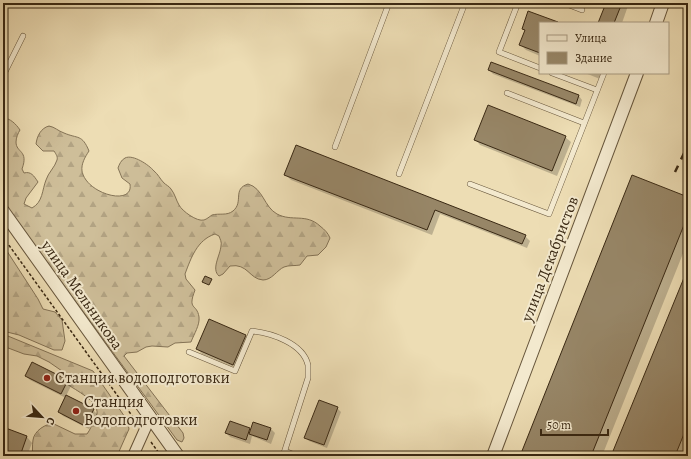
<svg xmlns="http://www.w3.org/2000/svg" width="691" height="459" font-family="Alegreya,serif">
	<defs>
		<pattern id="forest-firs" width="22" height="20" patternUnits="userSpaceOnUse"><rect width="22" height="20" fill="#cebe99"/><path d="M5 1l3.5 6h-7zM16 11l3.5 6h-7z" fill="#b2a383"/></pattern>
	</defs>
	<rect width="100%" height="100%" fill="#edddb4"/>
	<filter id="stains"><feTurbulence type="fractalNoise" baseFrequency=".005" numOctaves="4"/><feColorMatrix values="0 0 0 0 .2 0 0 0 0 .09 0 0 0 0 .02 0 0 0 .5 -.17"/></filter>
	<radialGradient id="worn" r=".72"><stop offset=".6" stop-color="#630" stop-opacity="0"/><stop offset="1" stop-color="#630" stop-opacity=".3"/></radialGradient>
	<!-- forest -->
	<g fill="url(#forest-firs)" stroke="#847356">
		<path d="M3,118C10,118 16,124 20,130C18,133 16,138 16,142C16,153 29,150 22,169L24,173C31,171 34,176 38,182L26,198L24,204L32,208C43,202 42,190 46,180C48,173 55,167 57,160C58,157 56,154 54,151H43L36,144C37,136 41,128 49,126C55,127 58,131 64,133C78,139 82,134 89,151C85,157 81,164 82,171C86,194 134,207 130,184L122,178L118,168C119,165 121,160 125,158C133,154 149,165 154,171C158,174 160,179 164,183C166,185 169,186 171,189C175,194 176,200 179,205C182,211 197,222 204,220C207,219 209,217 212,215C219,213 227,216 233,211C244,202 232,189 248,184C263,188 264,207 277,214C292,222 306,213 320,226C325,230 328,233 330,238L326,247L318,255L307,256L300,265C295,266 289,265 284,267C277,270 272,280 263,280C249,279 248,263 230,266L223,274L219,276C211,269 220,256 221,246C222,242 220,239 219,236L215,234C197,240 191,258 185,274L186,279L195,290C187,311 197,303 199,317C200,325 194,334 191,342L175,343L168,347L152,346L146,347L137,352L127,353L124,356L183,433L184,438L182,442L177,440L3,202Z"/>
		<polygon points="3,245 38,299 43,309 55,312 62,320 65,341 62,350 54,350 19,335 3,331"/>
		<path d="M3,334L93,371L127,420L129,429L117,456H32C33,450 32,446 33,440C34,431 46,423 54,424L75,434H87C90,430 92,425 94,420C95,418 96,416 97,414C99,401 75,390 67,384L65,377L62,371L49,362L37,356L24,354L3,346Z"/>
	</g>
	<!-- shadow -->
	<g fill="#0003">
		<polygon points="607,3 629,3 622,23 599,23"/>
		<polygon points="529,12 557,23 540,23 540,56 526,50 521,45 526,31 523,28"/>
		<polygon points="489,70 579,96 582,100 580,107 493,74"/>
		<polygon points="585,73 602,73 600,79"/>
		<polygon points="565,137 571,142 557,176 480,145 475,139"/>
		<polygon points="297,146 525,236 530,241 527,248 440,214 432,235 291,180 286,175"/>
		<polygon points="688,198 688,241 602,456 521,456"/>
		<polygon points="688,270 688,442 682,456 612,456"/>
		<polygon points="245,336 251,341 239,369 202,354 197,349"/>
		<polygon points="32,363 68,381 72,384 66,396 93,410 97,414 89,429 63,416 59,412 66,398 30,380 26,376"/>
		<polygon points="337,408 341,412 327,448 309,441 305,437"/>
		<polygon points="3,428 27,437 32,443 27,456 3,456"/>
		<polygon points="249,429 251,431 271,429 275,433 271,444 252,436 250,444 230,437 226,433"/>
	</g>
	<!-- building -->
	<g fill="#978667" stroke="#392813">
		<polygon points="606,3 622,3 614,23 598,23"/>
		<polygon points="528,11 558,22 540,23 540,53 519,45 525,30 522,29"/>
		<polygon points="491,62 579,95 576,104 488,70"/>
		<polygon points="488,105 566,136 552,171 474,140"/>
		<polygon points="296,145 526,235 522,244 435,210 427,230 284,175"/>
		<polygon points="632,175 688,197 688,215 591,456 520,456"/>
		<polygon points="688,268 688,424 675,456 611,456"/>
		<polygon points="205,276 212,279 209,285 202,282"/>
		<polygon points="209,319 246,335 233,365 196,349"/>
		<polygon points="32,362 68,380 61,394 25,376"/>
		<polygon points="66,395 94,409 85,426 58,412"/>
		<polygon points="319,400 338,407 324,445 304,438"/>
		<polygon points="230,421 250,428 246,440 225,433"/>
		<polygon points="253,422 271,428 267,440 249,434"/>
		<polygon points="3,427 27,436 20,456 3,456"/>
	</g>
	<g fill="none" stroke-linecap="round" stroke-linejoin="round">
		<defs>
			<g id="service">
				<polyline points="518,3 499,52 540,68"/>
				<polyline points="564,3 582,10"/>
				<polyline points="552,73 597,90"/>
				<polyline points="3,76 23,36"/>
				<polyline points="507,93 584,123"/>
				<polyline points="335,147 389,3"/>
				<polyline points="399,174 465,3"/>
				<polyline points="470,184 549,214 604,73"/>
				<path d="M189,352L235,371L252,331C271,333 303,343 308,365C308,369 308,374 308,378L283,456"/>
				<polyline points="285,451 297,456"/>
			</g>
			<polyline id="minor" points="133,456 150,418"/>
			<g id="tertiary">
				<polyline points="656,23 663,3"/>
				<polyline points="3,211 178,456"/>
				<polyline points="493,456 637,73"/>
			</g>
		</defs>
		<!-- service casing -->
		<use href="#service" stroke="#66553b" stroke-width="6"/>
		<!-- minor casing -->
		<use href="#minor" stroke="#66553b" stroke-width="12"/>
		<!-- tertiary casing -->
		<use href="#tertiary" stroke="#66553b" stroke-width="14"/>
		<!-- path -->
		<g stroke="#392813" stroke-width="1.5" stroke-dasharray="3 2" stroke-linecap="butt">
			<polyline points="3,237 138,424"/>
			<polyline points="151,442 161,456"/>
		</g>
		<!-- service -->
		<use href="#service" stroke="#f3e9ce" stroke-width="5"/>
		<!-- minor -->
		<use href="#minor" stroke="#f3e9ce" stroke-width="10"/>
		<!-- tertiary -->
		<use href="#tertiary" stroke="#f3e9ce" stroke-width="12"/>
		<!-- rail -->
		<polyline stroke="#392813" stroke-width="2.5" stroke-dasharray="7 7" stroke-linecap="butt" points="675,172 688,145"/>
	</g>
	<!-- markers -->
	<g fill="#8f2418" stroke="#f3e9ce" stroke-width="1.5">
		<circle cx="47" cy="378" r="4"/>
		<circle cx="76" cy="411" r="4"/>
	</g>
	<g text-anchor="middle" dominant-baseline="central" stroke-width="4" stroke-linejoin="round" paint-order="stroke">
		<!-- street labels -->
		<g font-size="16" fill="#392813" stroke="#f3e9ce">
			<text transform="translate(550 259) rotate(-69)">улица Декабристов</text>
			<text transform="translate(82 295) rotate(55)">улица Мельникова</text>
		</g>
		<!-- poi labels -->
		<g font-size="16" fill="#392813" stroke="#f3e9ce" text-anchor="start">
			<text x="55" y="378">Станция водоподготовки</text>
			<text x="84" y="402">Станция<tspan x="84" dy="18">Водоподготовки</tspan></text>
		</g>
	</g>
	<!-- margin -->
	<rect width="691" height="459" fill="none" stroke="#edddb4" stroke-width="16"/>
	<rect x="4" y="4" width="683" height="451" fill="none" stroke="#392813" stroke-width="2"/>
	<rect x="8" y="8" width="675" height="443" fill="none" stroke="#392813"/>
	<!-- legend -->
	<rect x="539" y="22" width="130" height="52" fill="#f3e9ce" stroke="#a99c83"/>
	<rect x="547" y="35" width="20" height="6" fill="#f3e9ce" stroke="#a99c83"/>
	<text x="575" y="42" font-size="12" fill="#392813">Улица</text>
	<rect x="547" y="52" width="20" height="12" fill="#978667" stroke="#a99c83"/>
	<text x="575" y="62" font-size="12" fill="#392813">Здание</text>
	<!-- north arrow -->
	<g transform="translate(42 417) rotate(116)" stroke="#f3e9ce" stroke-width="3" paint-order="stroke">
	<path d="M0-3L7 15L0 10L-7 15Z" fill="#392813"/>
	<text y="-6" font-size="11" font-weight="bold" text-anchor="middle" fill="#392813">С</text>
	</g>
	<!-- scale -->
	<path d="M541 429v6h67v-6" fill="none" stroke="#392813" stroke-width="2"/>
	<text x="547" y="429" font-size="12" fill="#392813" stroke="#f3e9ce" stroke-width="3" paint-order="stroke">50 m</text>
	<rect width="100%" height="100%" filter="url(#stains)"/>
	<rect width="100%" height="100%" fill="url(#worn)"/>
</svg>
